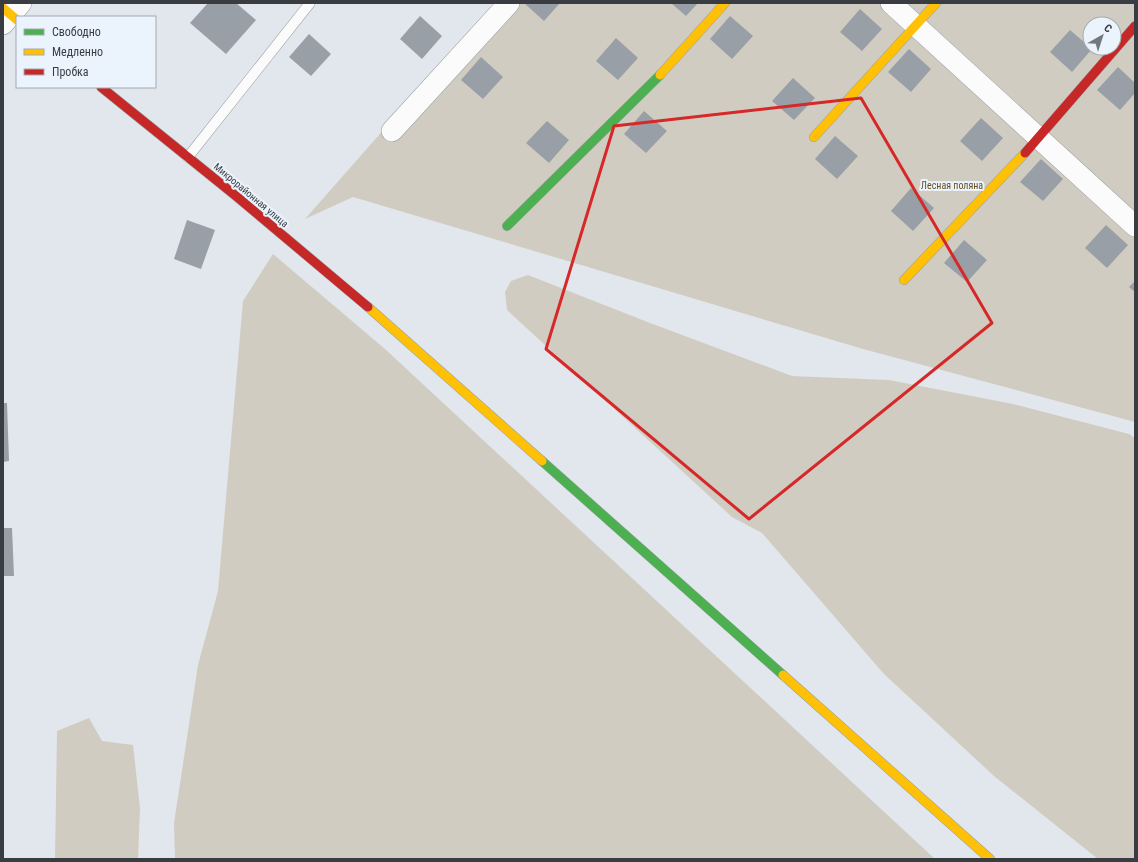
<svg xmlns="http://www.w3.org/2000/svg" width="1138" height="862" font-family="'Roboto Condensed',sans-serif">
	<rect width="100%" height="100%" fill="#e2e7ed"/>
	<!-- green -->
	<g fill="#d1ccc1" fill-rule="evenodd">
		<path d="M495,3H1135V422L863,349L353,197L305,219ZM1090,24H1114V48H1090Z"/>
		<polygon points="273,254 385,349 935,859 175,859 174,823 198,665 218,591 243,301"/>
		<polygon points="528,275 650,323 792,376 889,380 1013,404 1129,434 1135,438 1135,859 1098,859 994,776 884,674 762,533 732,517 507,310 505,292 511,281"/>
		<polygon points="89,718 102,741 133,745 140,808 138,859 55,859 57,731"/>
	</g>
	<!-- building -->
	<g fill="#999fa6">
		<polygon points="208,3 236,3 256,20 226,54 190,23"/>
		<polygon points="524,3 560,3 544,21"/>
		<polygon points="671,3 698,3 686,16"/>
		<polygon points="860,9 882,29 862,51 840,32"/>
		<polygon points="420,16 442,36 422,59 400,39"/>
		<polygon points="730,16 753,36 732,59 710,39"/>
		<polygon points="1070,30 1092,49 1072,72 1050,52"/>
		<polygon points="309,34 331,54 311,76 289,57"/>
		<polygon points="616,38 638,58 618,80 596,61"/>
		<polygon points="909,49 931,69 911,92 888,72"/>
		<polygon points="481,57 503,77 483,99 461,80"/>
		<polygon points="1118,67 1135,83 1135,93 1120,110 1097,90"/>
		<polygon points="793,78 815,98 794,120 772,101"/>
		<polygon points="644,111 667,131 646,153 624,134"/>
		<polygon points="981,118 1003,138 982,161 960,141"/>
		<polygon points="547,121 569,140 549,163 526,143"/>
		<polygon points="835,136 858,156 837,179 815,159"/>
		<polygon points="1041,159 1063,179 1043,201 1020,182"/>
		<polygon points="911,188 934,208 913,231 891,211"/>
		<polygon points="187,220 215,230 201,269 174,259"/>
		<polygon points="1106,225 1128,245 1107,268 1085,248"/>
		<polygon points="964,240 987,260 967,282 944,263"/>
		<polygon points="1135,281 1135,292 1129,287"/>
		<polygon points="3,403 7,403 9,461 3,462"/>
		<polygon points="3,528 12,528 14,576 3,576"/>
	</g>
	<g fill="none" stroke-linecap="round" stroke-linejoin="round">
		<defs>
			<polyline id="lane" points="188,157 310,3"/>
			<g id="street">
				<polyline points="891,3 1135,226"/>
				<polyline points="3,24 21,3"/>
				<polyline points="392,131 509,3"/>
			</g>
			<g id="fast">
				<polyline points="507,226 660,75"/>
				<polyline points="542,461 783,675"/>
			</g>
			<g id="slow">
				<polyline points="3,8 17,20"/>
				<polyline points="660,75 725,3"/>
				<polyline points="814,137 936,3"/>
				<polyline points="904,280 1025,153"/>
				<polyline points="368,307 542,461"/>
				<polyline points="783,675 990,859"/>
			</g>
			<g id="jam">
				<polyline points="101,87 236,196 368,307"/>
				<polyline points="1025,153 1135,26"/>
			</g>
		</defs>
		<!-- lane casing -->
		<use href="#lane" stroke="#9ca0a4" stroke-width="11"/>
		<!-- street casing -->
		<use href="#street" stroke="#9ca0a4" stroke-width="22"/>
		<!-- fast casing -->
		<use href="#fast" stroke="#9ca0a4" stroke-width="10"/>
		<!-- slow casing -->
		<use href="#slow" stroke="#9ca0a4" stroke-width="10"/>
		<!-- jam casing -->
		<use href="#jam" stroke="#9ca0a4" stroke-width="10"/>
		<!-- lane -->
		<use href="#lane" stroke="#fbfbfc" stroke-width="10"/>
		<!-- street -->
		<use href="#street" stroke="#fbfbfc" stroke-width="21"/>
		<!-- fast -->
		<use href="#fast" stroke="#4caf50" stroke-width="9"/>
		<!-- slow -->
		<use href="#slow" stroke="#ffc107" stroke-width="9"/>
		<!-- jam -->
		<use href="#jam" stroke="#c62828" stroke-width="9"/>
	</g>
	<!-- marked area -->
	<path fill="none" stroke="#d62828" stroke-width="3" stroke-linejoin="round" d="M861,98L992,323L749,519L546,349L614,126Z"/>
	<g text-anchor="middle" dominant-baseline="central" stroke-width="4" stroke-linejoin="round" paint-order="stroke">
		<!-- park labels -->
		<g font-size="10" fill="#674f1c" stroke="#ebf3fd">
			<text x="952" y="185">Лесная поляна</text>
		</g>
		<!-- street labels -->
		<g font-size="10" fill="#393d42" stroke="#ebf3fd">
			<text transform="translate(251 195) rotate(40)">Микрорайонная улица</text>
		</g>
	</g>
	<!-- border -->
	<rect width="1138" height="862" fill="none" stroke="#393d42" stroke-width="8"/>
	<!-- legend -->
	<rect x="16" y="16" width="140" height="72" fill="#ebf3fd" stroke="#a4aab2"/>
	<rect x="24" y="29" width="20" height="6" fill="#4caf50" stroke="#a4aab2"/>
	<text x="52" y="36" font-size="12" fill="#393d42">Свободно</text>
	<rect x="24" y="49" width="20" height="6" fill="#ffc107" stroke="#a4aab2"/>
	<text x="52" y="56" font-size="12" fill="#393d42">Медленно</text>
	<rect x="24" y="69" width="20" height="6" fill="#c62828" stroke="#a4aab2"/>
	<text x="52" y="76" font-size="12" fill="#393d42">Пробка</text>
	<!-- north arrow -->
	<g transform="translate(1102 36) rotate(39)"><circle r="19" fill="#ebf3fd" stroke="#a4aab2"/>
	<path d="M0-3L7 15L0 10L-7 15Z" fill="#74787e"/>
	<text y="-6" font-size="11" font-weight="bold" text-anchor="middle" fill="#393d42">С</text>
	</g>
</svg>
